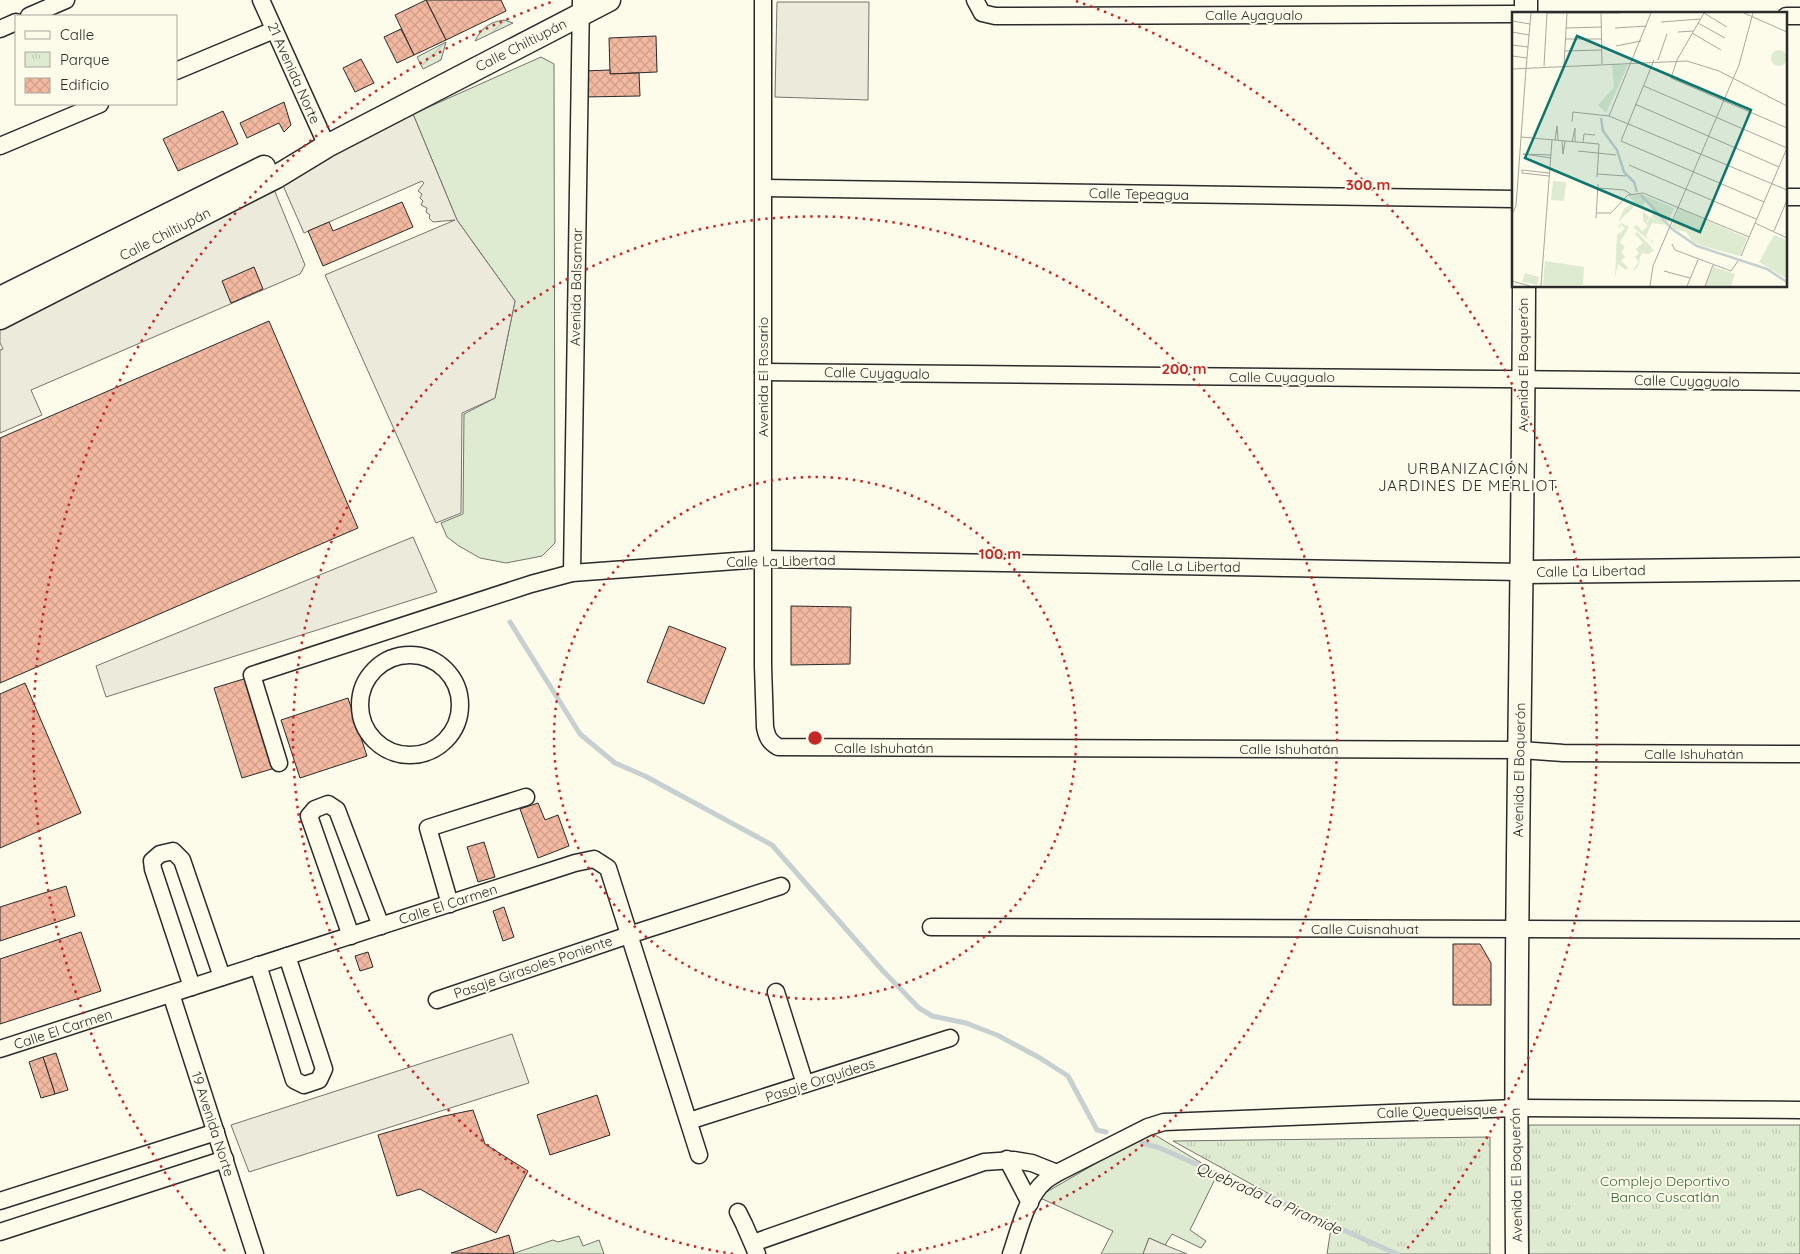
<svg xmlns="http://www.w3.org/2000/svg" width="1800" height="1254" font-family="Quicksand,sans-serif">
	<defs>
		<pattern id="park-tufts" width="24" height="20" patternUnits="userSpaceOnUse" patternTransform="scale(1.25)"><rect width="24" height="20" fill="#deebd1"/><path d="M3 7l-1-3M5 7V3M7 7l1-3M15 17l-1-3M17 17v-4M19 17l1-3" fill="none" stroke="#bfcab4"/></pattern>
		<pattern id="garden-furrows" width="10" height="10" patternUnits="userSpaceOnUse" patternTransform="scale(1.25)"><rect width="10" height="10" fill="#deebd1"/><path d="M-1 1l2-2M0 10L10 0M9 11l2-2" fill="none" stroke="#bfcab4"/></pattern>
		<pattern id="building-cross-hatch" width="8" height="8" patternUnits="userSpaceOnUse" patternTransform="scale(1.25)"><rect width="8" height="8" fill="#f2b8a0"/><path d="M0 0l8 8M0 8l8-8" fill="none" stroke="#d09e8a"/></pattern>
	</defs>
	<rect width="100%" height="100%" fill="#fdfbea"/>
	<!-- grass -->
	<g fill="#deebd1" stroke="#74746e">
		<polygon points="541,57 554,64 555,543 542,556 506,563 480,558 459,546 447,537 441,523 463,514 464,414 495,398 515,301 457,220 413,114"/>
		<polygon points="1150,1132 1218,1173 1190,1230 1206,1241 1201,1248 1172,1234 1165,1245 1149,1238 1143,1254 1101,1254 1113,1231 1038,1197"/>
		<polygon points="579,1236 583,1246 599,1240 604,1254 512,1254 553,1240 558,1242"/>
	</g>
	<!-- park -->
	<g fill="url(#park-tufts)" stroke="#74746e">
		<rect x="1529" y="1125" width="271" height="129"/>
		<polygon points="1490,1137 1490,1254 1327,1254 1331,1228 1173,1141"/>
	</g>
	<!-- garden -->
	<g fill="url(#garden-furrows)" stroke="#74746e">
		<path d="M504,20L513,23L475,41C481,28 490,22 504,20Z"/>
		<polygon points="446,42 441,60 423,69 417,57"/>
	</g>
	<!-- parking -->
	<g fill="#eceadb" stroke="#74746e">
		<polygon points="777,2 869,2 868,100 775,97"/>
		<polygon points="413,114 457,220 515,301 495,398 462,413 461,513 436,523 325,275 455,220 433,222 429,218 430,215 426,212 427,208 421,205 423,201 420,198 422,194 418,191 424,183 422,181 304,233 281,181"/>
		<polygon points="273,187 305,265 300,274 31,390 42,415 0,433 0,350 3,349 0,343 0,326"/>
		<polygon points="413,537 437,592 106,697 96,666"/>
		<polygon points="512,1034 529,1083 249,1172 231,1125"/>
		<polygon points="1149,1238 1165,1245 1187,1254 1143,1254"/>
	</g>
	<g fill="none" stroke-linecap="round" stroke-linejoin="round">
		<!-- stream -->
		<g stroke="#c7d0d0" stroke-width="5">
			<polyline points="510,622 580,734 615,763 645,776 772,845 883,971 919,1008 932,1016 966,1023 997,1035 1040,1058 1068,1076 1097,1130 1106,1132"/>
			<polyline points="1142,1143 1160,1148 1397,1254"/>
		</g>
	</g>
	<!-- building -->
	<g fill="url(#building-cross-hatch)" stroke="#2b2b2b">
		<polygon points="426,0 501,0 506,11 446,40"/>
		<polygon points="426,0 446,40 414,55 395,15"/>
		<polygon points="401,29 414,55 397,63 384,37"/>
		<polygon points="656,36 657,72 610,74 609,38"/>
		<polygon points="361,59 374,83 355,92 343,68"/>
		<polygon points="610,70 610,74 639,73 640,96 584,97 582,71"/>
		<polygon points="284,102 291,125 284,132 279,123 247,138 240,123"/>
		<polygon points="223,111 238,144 178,171 163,139"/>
		<polygon points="402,202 413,227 323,266 308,231 329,222 333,231"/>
		<polygon points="254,267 263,289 231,303 222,281"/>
		<polygon points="269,321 358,528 0,683 0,438"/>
		<polygon points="791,606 851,607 850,664 791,665"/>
		<polygon points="669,626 726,648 704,704 647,682"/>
		<polygon points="247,678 275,768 242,778 214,688"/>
		<polygon points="25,683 81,813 0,848 0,694"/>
		<polygon points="348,698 367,756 300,778 281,720"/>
		<polygon points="538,803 545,820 558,815 569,846 538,858 520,809"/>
		<polygon points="484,842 495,877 478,882 467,847"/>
		<polygon points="66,886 75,916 0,941 0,907"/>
		<polygon points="504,907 514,937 503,941 493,911"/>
		<polygon points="81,932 101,991 0,1024 0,959"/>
		<polygon points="1453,944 1480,944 1491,963 1491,1005 1453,1005"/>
		<polygon points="368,952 373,967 360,971 355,956"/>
		<polygon points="56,1053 68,1090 55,1094 43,1057"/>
		<polygon points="43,1057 55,1094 41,1098 29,1062"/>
		<polygon points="597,1095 610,1135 550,1155 537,1115"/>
		<polygon points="473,1110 485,1144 528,1171 496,1233 420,1189 397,1196 378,1135 444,1116"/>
		<polygon points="509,1235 514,1254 451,1253"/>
	</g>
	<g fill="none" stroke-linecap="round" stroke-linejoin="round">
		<defs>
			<g id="street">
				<polyline points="261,0 327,146"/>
				<path d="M763,0V666L765,727C767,738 770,742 778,747L1520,750L1563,753L1800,754"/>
				<polyline points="975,0 982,13 995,16 1514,14"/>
				<polyline points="29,16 66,0"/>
				<polyline points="1786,16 1800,16"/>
				<polyline points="0,29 16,22"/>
				<polyline points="176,71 274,30"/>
				<polyline points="0,146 100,104"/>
				<polyline points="764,188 1514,199"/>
				<polyline points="1786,197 1800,197"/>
				<polyline points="763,372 1800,382"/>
				<polyline points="572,573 581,0"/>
				<circle cx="410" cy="705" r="50"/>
				<polyline points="279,763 252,675 531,584 572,573 763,559 1522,572"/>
				<polyline points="450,904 428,828 526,797"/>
				<polyline points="931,927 1800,930"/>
				<polyline points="351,936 309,816 315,809 328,804 337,810 381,926"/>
				<polyline points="258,965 294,1080 304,1085 319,1080 324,1069 287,956"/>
				<polyline points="192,987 153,869 152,861 160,854 173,851 182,860 222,977"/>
				<polyline points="776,992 805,1084"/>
				<polyline points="171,994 255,1254"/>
				<polyline points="437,1000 629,935 781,886"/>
				<polyline points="0,1049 575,863 594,859 608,868 699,1155"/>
				<polyline points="689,1121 950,1038"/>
				<polyline points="1007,1159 1030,1203"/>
				<polyline points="0,1201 216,1132"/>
				<polyline points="738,1212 744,1224 757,1254"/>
				<polyline points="0,1232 225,1159"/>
				<polyline points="753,1243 984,1162 1014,1160 1032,1163 1057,1173"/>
				<path d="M1011,1254C1019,1231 1026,1198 1044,1182C1048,1178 1053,1176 1057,1173L1148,1127L1164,1122L1515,1108L1800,1110"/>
			</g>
			<g id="secondary">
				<polyline points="1526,14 1526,0"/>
				<polyline points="0,298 264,167"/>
				<polyline points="0,318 276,177 327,146 609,0"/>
				<polyline points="1522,572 1800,569"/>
				<path d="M1517,1254C1514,931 1523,609 1524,286"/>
			</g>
		</defs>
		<!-- street casing -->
		<use href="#street" stroke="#2b2b2b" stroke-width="19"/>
		<!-- secondary casing -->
		<use href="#secondary" stroke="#2b2b2b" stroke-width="25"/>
		<!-- street -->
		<use href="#street" stroke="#fdfbea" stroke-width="16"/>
		<!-- secondary -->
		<use href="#secondary" stroke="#fdfbea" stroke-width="22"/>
	</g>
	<!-- distance rings -->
	<g fill="none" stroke="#c62828" stroke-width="2.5" stroke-dasharray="2.5 5">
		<circle cx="815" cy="738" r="261"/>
		<path d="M733 1254A522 522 0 1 1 897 1254"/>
		<path d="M225 1251A782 782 0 0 1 554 1M1076 1A782 782 0 0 1 1405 1251"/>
	</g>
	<g text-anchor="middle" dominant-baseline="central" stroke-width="4" stroke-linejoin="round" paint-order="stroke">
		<!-- street labels -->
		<g font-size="14" fill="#2b2b2b" stroke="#fdfbea">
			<text x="1254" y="15">Calle Ayagualo</text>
			<text transform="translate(521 45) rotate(-27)">Calle Chiltiupán</text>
			<text transform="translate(294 73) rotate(66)">21 Avenida Norte</text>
			<text transform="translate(1139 194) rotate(1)">Calle Tepeagua</text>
			<text transform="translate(165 234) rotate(-27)">Calle Chiltiupán</text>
			<text transform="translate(576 287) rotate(-89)">Avenida Balsamar</text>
			<text transform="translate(1523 365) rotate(-90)">Avenida El Boquerón</text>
			<text transform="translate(877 373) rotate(1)">Calle Cuyagualo</text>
			<text transform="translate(763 377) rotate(-90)">Avenida El Rosario</text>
			<text x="1282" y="377">Calle Cuyagualo</text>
			<text transform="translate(1687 381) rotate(1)">Calle Cuyagualo</text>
			<text transform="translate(781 561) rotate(-1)">Calle La Libertad</text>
			<text transform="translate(1186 566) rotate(1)">Calle La Libertad</text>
			<text transform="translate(1591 571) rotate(-1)">Calle La Libertad</text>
			<text x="884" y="748">Calle Ishuhatán</text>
			<text x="1289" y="749">Calle Ishuhatán</text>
			<text x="1694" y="754">Calle Ishuhatán</text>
			<text transform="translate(1519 770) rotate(-89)">Avenida El Boquerón</text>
			<text transform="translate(448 904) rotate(-18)">Calle El Carmen</text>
			<text x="1365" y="929">Calle Cuisnahuat</text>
			<text transform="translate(533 967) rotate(-19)">Pasaje Girasoles Poniente</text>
			<text transform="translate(63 1029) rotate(-18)">Calle El Carmen</text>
			<text transform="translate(820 1080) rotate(-18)">Pasaje Orquídeas</text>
			<text transform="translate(1437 1111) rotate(-2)">Calle Quequeisque</text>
			<text transform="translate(213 1124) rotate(72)">19 Avenida Norte</text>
			<text transform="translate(1516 1175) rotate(-91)">Avenida El Boquerón</text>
		</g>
		<!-- park labels -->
		<g font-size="14" fill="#34623c" stroke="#fdfbea">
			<text x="1665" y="1181">Complejo Deportivo<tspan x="1665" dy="16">Banco Cuscatlán</tspan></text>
		</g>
		<!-- neighbourhood labels -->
		<g font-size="15" letter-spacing="1" fill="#2b2b2b" stroke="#fdfbea">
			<text x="1468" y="468">URBANIZACIÓN<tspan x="1468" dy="17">JARDINES DE MERLIOT</tspan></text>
		</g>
		<!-- water labels -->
		<g font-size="15" font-style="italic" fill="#2b2b2b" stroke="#fdfbea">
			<text transform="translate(1269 1198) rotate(24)">Quebrada La Piramide</text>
		</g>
	</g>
	<!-- overview -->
	<g transform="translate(1512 12)">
		<rect width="275" height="275" fill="#fdfbea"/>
		<path d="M100,52L116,53L94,101L86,93L102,75ZM41,169L54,170L52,189L39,188ZM130,182L135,188L131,194L125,192L106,210L112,197L122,190L116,183ZM131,199L137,205L135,209L136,211L137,205L156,213L140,211L134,224L138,229L142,228L140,231L144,234L121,215L125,213L130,219L136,214L131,209ZM201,255L223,262L219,274H193ZM13,261L27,265L25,273L10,270Z" fill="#deebd1"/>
		<path d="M259 46a8 8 0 1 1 16 0a8 8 0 1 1-16 0ZM131,183L162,196L155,213L139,205L143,198ZM167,196L235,226L228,244L194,235L181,230L174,220L159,216ZM262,223L275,228V267L247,250ZM33,249L72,255L71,273H31Z" fill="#deebd1"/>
		<path d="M109,211L117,215L108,230L113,236L109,240L113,245L109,248L116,256L114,258L106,252L103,266L105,223L113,217L110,213L105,217ZM125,220L142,238L137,242L130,241L127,248L128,249L126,255L120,259L127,250L123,245L127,241L124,237L131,231L123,222Z" fill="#deebd1"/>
		<path fill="none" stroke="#c7d0d0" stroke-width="2.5" d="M89,106L91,119L105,138L112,160L122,170L125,180M129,183L160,217L185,234L255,257L275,270"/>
		<path fill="none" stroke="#a9a89e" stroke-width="1" d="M35,1H108M89,1L90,52M192,1L165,48L159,66L275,116M192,1L215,15M232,1L275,20M0,9L18,12M149,10L188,7M186,11L213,26M54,16L90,15M103,16L135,14M0,20L17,23M166,20L181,19M180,21L209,38M53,27H89M0,33L16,35M104,34L129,29M52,39L90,38M0,44L15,46M142,48L109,129L252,190M146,48L155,22M32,54L35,1M52,54L55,1M0,57L175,49L207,59L275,94M14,57L19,1M132,74L275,136M123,92L267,155M97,104L139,1M60,110L61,100L97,104L275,178M9,125L87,132L85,165M43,128L45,114L46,128M50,129L51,142L53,129M60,130L63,116V130M71,130L72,122L83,123M66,139L104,143M39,146L11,142L39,143M117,153L244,207M85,162L114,164M37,164L10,161V158L37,161M87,176L112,178L119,182M85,201H99L116,183L131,181L237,225M0,202L4,194L14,57M84,206L86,172M243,211L275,226M262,219L275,188M160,232L163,238L219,259L226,249M229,244L275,136M152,259L178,266M0,269L18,274M29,274L40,128M138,274L141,254L227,53L241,1M175,274L186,248M193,274L201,253"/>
		<path fill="#0f766e" fill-opacity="0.15" stroke="#0f766e" stroke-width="2.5" d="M65,24L239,98L188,220L13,146Z"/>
		<rect width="275" height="275" fill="none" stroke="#2b2b2b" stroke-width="2.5"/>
	</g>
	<circle cx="815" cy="738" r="8" fill="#c62828" stroke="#fdfbea" stroke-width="2.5"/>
	<g font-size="15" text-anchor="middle" font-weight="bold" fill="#c62828" stroke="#fdfbea" stroke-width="4" stroke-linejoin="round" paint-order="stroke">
		<text x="1368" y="190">300 m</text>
		<text x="1184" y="374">200 m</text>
		<text x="1000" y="559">100 m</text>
	</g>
	<!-- legend -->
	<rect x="15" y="15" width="162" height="90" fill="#fdfbea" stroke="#a9a89e"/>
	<rect x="25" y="31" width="25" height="8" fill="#fdfbea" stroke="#a9a89e"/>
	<text x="60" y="40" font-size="15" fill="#2b2b2b">Calle</text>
	<rect x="25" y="52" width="25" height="15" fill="url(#park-tufts)" stroke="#a9a89e"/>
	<text x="60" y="65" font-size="15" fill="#2b2b2b">Parque</text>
	<rect x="25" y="78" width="25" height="15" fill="url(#building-cross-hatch)" stroke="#a9a89e"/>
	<text x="60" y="90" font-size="15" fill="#2b2b2b">Edificio</text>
</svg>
